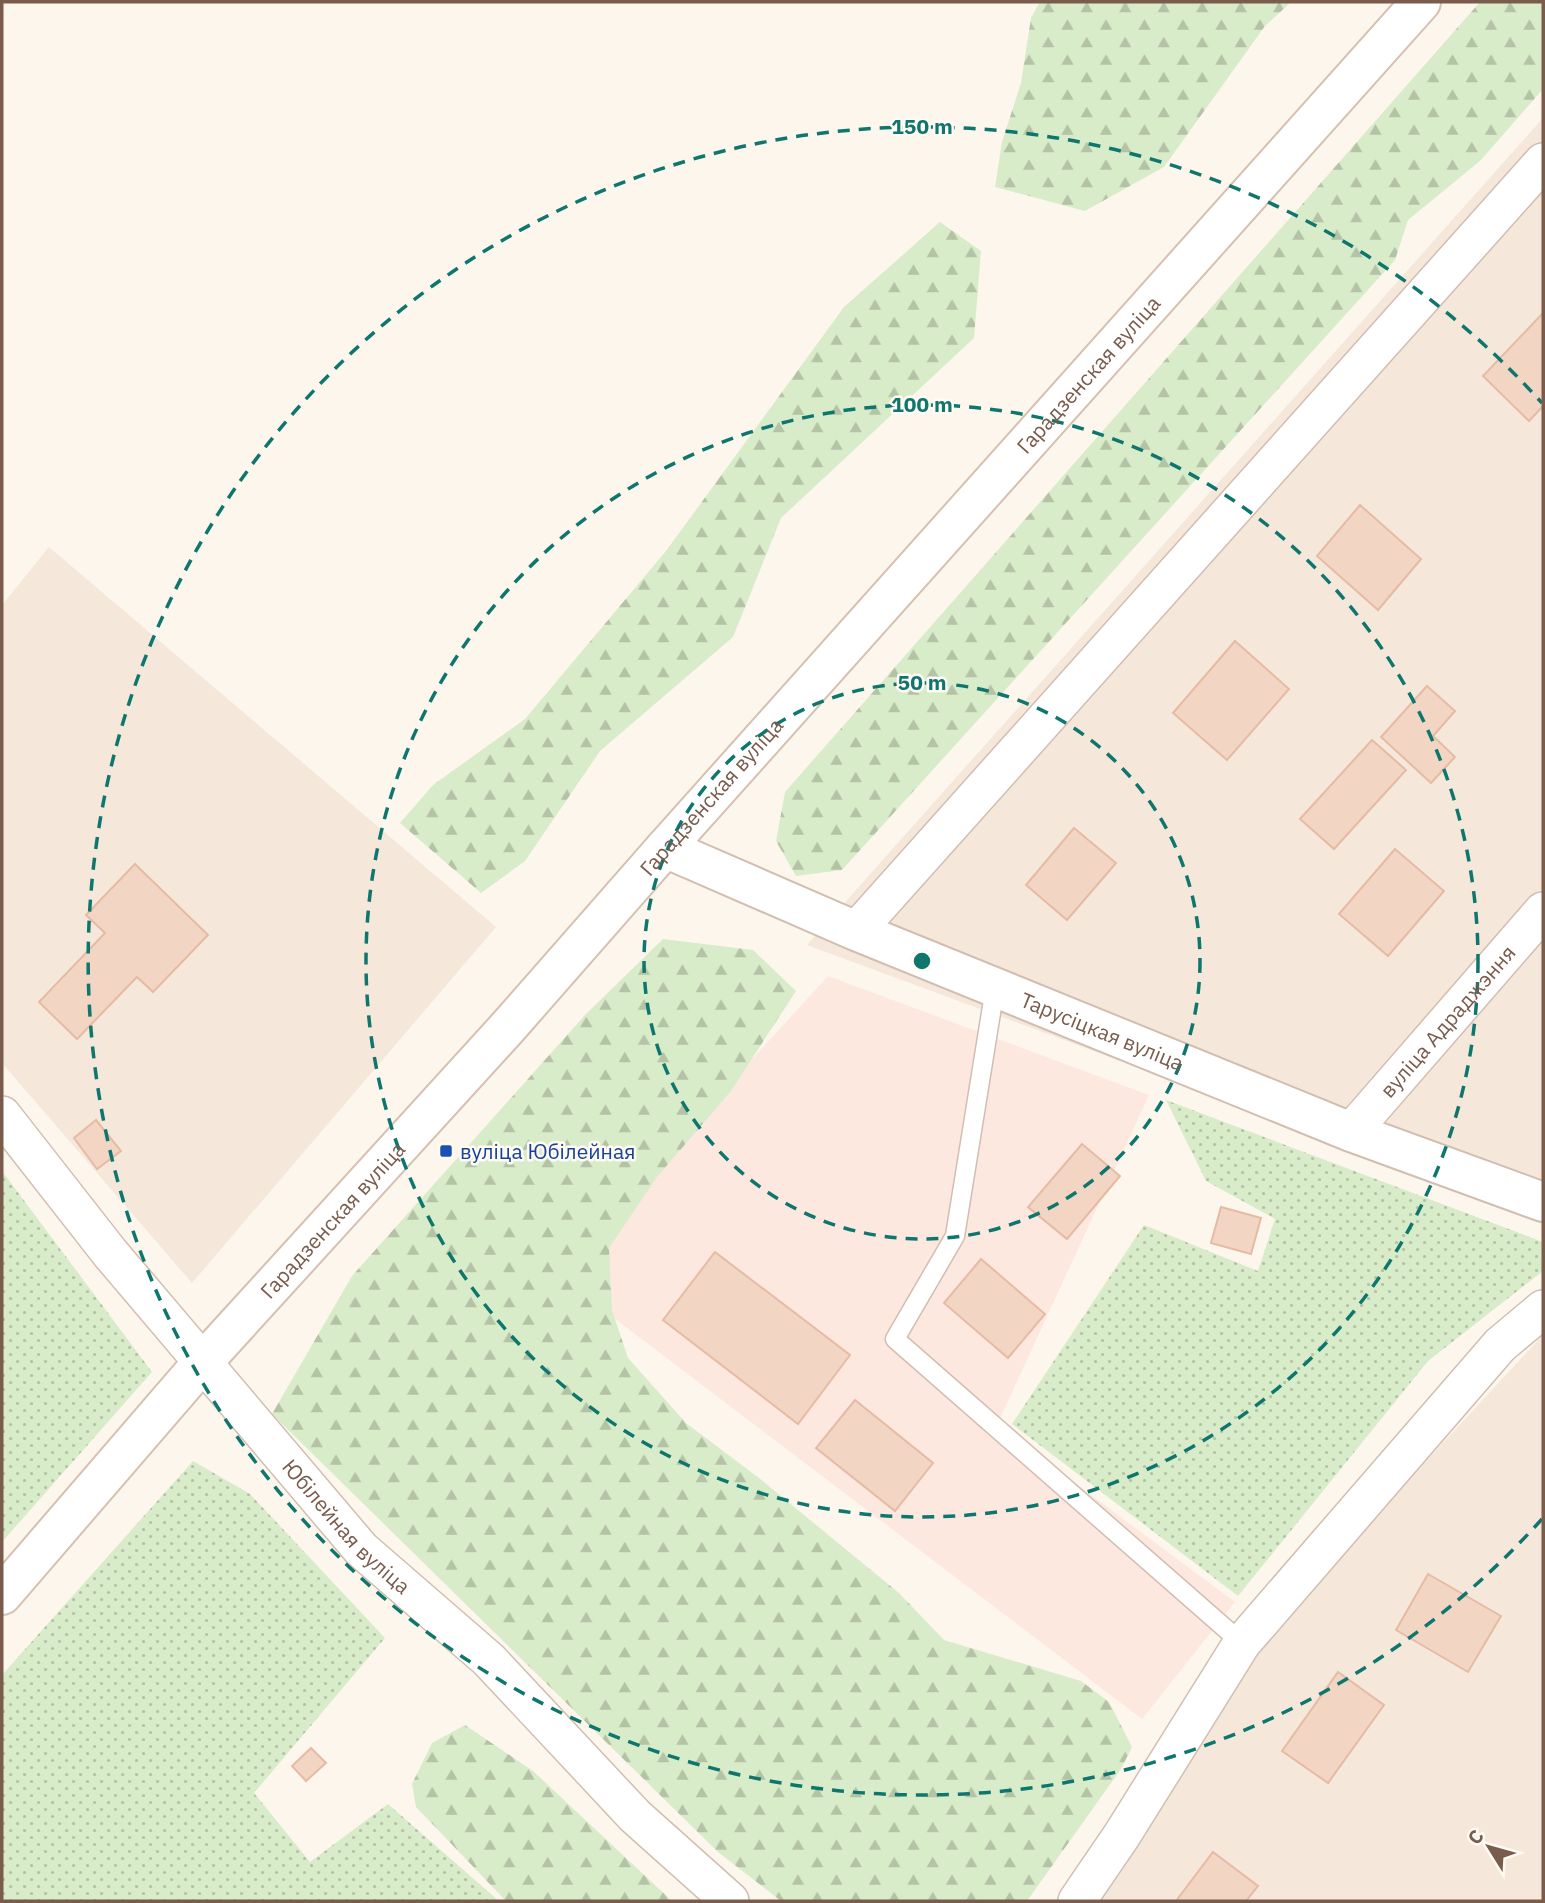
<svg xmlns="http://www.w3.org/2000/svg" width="1545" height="1903" font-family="'IBM Plex Sans',sans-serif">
	<defs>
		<pattern id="grass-dots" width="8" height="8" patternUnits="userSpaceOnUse" patternTransform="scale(1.75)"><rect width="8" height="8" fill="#d8ecc9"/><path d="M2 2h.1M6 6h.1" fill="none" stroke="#b4c2a5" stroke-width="1.8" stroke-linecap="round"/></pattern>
		<pattern id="forest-firs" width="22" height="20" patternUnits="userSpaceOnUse" patternTransform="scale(1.75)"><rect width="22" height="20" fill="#d8ecc9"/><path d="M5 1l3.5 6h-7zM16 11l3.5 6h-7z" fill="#b4c2a5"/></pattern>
	</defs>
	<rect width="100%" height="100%" fill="#fdf6ec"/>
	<!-- residential -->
	<g fill="#f5e8da">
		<polygon points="1543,118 1543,1217 807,945"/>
		<polygon points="49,547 496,927 192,1283 2,1063 2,605"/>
		<polygon points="1543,1335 1543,1901 1087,1901 1282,1616"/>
	</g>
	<!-- commercial -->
	<polygon fill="#fde8e0" points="828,976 1149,1095 997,1425 1235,1602 1142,1719 556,1274"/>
	<!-- grass -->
	<g fill="url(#grass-dots)">
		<polygon points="1166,1100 1543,1242 1543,1271 1428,1361 1238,1596 1012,1424 1144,1225 1258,1271 1275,1219 1206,1181"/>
		<polygon points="2,1171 152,1372 2,1542"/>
		<polygon points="193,1461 250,1494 385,1638 254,1793 310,1862 388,1804 499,1901 2,1901 2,1675"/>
	</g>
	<!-- forest -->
	<g fill="url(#forest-firs)">
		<polygon points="1040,2 1291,2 1265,26 1164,167 1085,211 995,187 1002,142 1021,83 1031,18"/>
		<polygon points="1480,2 1543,2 1543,89 1480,161 1408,220 1395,260 842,870 796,876 776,841 785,792"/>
		<polygon points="940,222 981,251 974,338 781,518 733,637 600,751 525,861 481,893 400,823 433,785 525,719 666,551 844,307"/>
		<polygon points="663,939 753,950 796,991 731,1091 657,1177 609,1248 612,1310 628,1358 686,1423 759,1478 899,1593 944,1640 1081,1681 1109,1702 1132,1747 1121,1769 1027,1901 781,1901 718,1852 272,1414 352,1276 585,1015"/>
		<polygon points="465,1725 533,1771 672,1901 506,1901 416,1807 412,1784 432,1743"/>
	</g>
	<!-- building -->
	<g fill="#f3d5c3" stroke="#e6bba3" stroke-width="2">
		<polygon points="1543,313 1543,406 1529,421 1483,376"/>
		<polygon points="1360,505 1421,559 1378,610 1317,556"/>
		<polygon points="1235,641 1289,689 1227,760 1173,713"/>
		<polygon points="1427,686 1455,711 1433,736 1455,757 1431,783 1381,737"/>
		<polygon points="1372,740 1406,770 1334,849 1300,819"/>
		<polygon points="1074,828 1116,863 1067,920 1026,885"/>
		<polygon points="1395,849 1444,891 1388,956 1339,914"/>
		<polygon points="135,864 208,935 153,992 137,977 77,1039 39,1002 105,933 86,915"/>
		<polygon points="96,1120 121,1151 97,1169 74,1138"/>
		<polygon points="1082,1144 1120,1176 1067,1239 1028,1207"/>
		<polygon points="1221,1207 1261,1218 1251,1254 1211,1243"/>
		<polygon points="715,1252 850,1355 798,1424 663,1320"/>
		<polygon points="981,1259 1045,1314 1008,1358 944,1303"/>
		<polygon points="855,1400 933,1463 895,1511 816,1448"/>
		<polygon points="1428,1574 1501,1616 1468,1672 1396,1630"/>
		<polygon points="1338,1672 1384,1705 1328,1783 1282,1751"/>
		<polygon points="311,1748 326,1763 306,1781 292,1766"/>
		<polygon points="1213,1852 1258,1886 1246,1901 1176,1901"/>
	</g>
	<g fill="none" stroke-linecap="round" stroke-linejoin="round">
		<defs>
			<polyline id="service" points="995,988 955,1236 895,1339 1242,1643"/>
			<g id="minor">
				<polyline points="856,931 1543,162"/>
				<path id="s1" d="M2,1115L110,1253L361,1549L489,1660L635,1816L730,1901"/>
				<path id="s2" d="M1351,1132L1543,911"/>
				<polyline points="1077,1901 1122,1835 1242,1643 1500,1345 1543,1309"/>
			</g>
			<g id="tertiary">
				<path id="s3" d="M665,848L856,931L1351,1132L1543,1202"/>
			</g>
			<g id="secondary">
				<path id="s4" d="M2,1595L202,1363L508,1027L665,848L1421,2"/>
			</g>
		</defs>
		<!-- service casing -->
		<use href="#service" stroke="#d1beb0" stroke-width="21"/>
		<!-- minor casing -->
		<use href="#minor" stroke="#d1beb0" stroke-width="40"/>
		<!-- tertiary casing -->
		<use href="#tertiary" stroke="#d1beb0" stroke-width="42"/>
		<!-- secondary casing -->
		<use href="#secondary" stroke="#d6c0b0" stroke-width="42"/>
		<!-- service -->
		<use href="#service" stroke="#fff" stroke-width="18"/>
		<!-- minor -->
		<use href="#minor" stroke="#fff" stroke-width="37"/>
		<!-- tertiary -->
		<use href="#tertiary" stroke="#fff" stroke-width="38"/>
		<!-- secondary -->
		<use href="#secondary" stroke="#fff" stroke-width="38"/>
	</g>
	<!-- distance rings -->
	<g fill="none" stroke="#0f766e" stroke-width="3.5" stroke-dasharray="12 9">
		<circle cx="922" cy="961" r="278"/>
		<circle cx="922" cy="961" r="556"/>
		<path d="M1542 1519A834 834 0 1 1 1542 403"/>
	</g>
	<!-- markers -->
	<rect fill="#1a4fb4" stroke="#fffaf3" stroke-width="2.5" x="439" y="1144" width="14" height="14" rx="3.5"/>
	<g text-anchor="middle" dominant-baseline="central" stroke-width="5" stroke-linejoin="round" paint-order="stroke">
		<!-- street labels -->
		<g font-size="21" fill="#7a5c4d" stroke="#fffaf3">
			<text stroke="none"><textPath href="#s4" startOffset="1634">Гарадзенская вуліца</textPath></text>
			<text stroke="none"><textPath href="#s4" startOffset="1068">Гарадзенская вуліца</textPath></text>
			<text stroke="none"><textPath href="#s2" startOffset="147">вуліца Адраджэння</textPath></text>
			<text stroke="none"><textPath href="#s3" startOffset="474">Тарусіцкая вуліца</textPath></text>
			<text stroke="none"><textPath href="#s4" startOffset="500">Гарадзенская вуліца</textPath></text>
			<text stroke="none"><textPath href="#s1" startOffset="537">Юбілейная вуліца</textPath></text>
		</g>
		<!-- transit labels -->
		<g font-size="21" fill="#164399" stroke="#fffaf3" text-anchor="start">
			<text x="460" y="1151">вуліца Юбілейная</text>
		</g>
	</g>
	<circle cx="922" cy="961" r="10" fill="#0f766e" stroke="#fffaf3" stroke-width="3.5"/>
	<g font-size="21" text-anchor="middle" font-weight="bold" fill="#0f766e" stroke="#fffaf3" stroke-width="5" stroke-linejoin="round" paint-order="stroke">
		<text x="922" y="134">150 m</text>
		<text x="922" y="412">100 m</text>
		<text x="922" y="690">50 m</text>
	</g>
	<!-- border -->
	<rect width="1545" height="1903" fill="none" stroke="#7a5c4d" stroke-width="7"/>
	<!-- north arrow -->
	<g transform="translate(1489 1847) rotate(307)" stroke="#fffaf3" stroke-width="5" paint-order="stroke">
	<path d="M0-5L12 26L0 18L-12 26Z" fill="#7a5c4d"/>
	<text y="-10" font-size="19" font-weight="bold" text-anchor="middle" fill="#7a5c4d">С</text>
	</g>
</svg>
